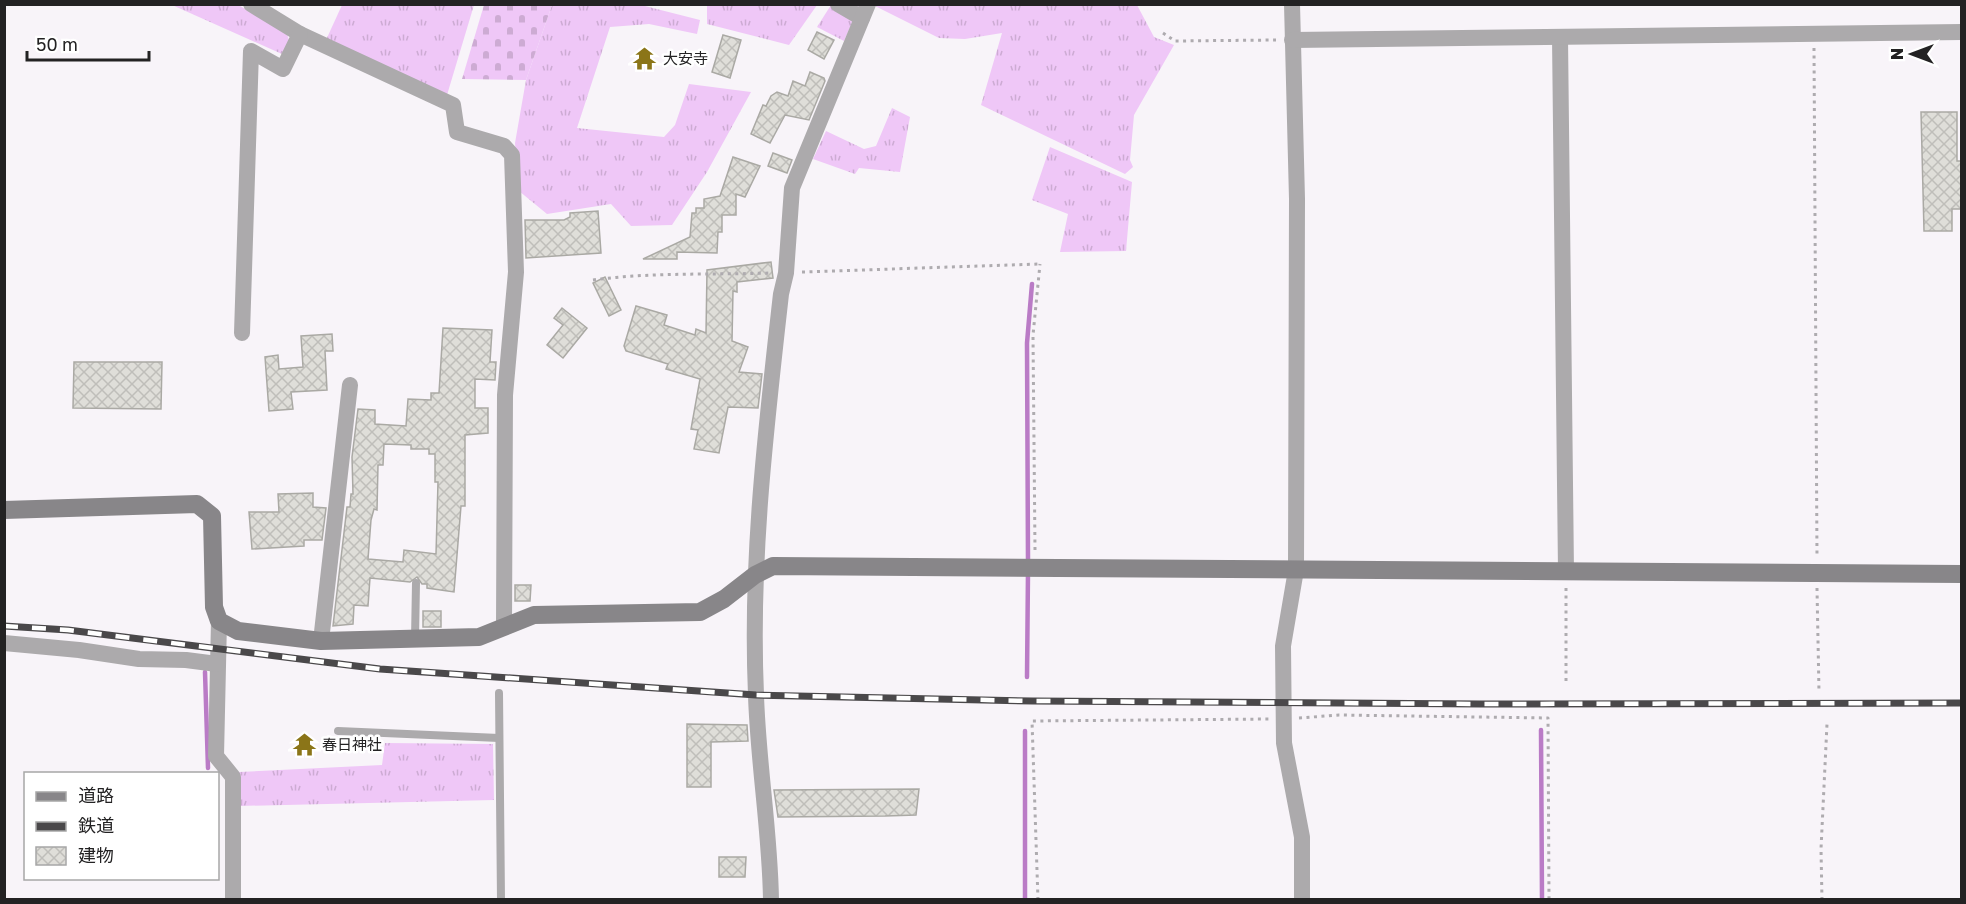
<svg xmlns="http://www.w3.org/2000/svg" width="1966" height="904" font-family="'Golos Text','Noto Sans JP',sans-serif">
	<defs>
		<pattern id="grass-tufts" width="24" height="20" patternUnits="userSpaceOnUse" patternTransform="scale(1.5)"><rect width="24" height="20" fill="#efc7f7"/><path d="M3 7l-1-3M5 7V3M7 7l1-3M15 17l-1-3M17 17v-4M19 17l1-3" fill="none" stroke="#cdabd3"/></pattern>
		<pattern id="cemetery-stones" width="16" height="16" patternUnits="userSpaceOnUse" patternTransform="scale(1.5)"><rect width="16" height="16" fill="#efc7f7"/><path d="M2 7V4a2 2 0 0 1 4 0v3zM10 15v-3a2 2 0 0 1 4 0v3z" fill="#cdabd3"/></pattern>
		<pattern id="building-cross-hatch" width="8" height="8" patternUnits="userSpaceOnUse" patternTransform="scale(1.5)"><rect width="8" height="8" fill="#dfded9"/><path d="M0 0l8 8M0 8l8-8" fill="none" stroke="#bfbeba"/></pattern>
	</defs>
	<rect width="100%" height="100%" fill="#f8f4f9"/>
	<!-- grass -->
	<g fill="url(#grass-tufts)">
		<polygon points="172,5 238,5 286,31 289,40 282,54"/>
		<polygon points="342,5 474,5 447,95 326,40"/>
		<polygon points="552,5 641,5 700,20 697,34 649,24 610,27 577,128 664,137 675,125 689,84 751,92 707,172 672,225 631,226 611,204 547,214 519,191 515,143 526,80"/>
		<polygon points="707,5 707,4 817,5 789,45 707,24"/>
		<polygon points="831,5 860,5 844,41 817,27"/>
		<polygon points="873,5 1137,5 1154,37 1174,45 1134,115 1130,160 1133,167 1125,174 981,105 1002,33 965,39 939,38"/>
		<polygon points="892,108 910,117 900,172 859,168 855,174 813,159 826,131 864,149 876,146"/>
		<polygon points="1050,147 1132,182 1126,251 1060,252 1068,214 1032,200"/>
		<polygon points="385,743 493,744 494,800 239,806 239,772 382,765"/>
	</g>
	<!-- cemetery -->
	<polygon fill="url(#cemetery-stones)" points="484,5 552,5 526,80 462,79"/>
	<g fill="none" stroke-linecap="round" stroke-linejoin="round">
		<!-- stream -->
		<g stroke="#ba7bc6" stroke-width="4.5">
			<polyline points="1028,563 1027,343 1032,284"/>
			<polyline points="205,672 208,768"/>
			<polyline points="1027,677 1028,571"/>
			<polyline points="1541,730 1542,900"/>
			<polyline points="1025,731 1025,900"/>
		</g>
	</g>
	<!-- building -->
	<g fill="url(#building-cross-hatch)" stroke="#aaa9a4" stroke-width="1.5" fill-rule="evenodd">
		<polygon points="817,32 834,40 824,59 808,50"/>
		<polygon points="723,35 741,40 730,78 712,72"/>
		<polygon points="810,72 824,78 825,81 809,120 785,115 770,143 751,134 763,105 766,106 771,96 777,92 788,96 793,81 805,86"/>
		<polygon points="1921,112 1957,112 1957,161 1962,161 1962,209 1952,209 1952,231 1924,231"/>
		<polygon points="773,153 792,160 787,173 768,166"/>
		<polygon points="733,157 760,166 745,197 736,194 736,215 722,215 722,232 718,232 717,253 677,252 677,259 643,259 690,237 692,213 696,213 696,208 704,208 704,199 720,196"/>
		<polygon points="598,211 601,253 526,258 525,220 564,220 570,217 570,213"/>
		<polygon points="771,262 773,278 737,282 737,292 733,291 732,341 748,347 739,372 762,374 758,408 728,407 719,453 694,449 698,430 691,429 700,379 666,369 668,364 626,351 624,346 636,306 667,315 664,325 695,335 696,329 706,333 707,270"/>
		<polygon points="605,277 621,310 609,316 593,283"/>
		<polygon points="562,308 587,328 563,358 547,345 563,325 554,318"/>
		<path d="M443,328L492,330L490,362H496L495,380L475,379V408H488V433L465,435V506H461L454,592L427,588V584H422L417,577L410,582L370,578L368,606L354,605L353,624L333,626L347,507H350L351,494H353L352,457L358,409L375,410V424L406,426L408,399L431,400V393H439ZM384,444L411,445V449H429V454H435V482H438L436,554L404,550L403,562L368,559L371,520L374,509L377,510L378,465H383Z"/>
		<polygon points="332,334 333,351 325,351 327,390 291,392 293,409 269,411 265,357 278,355 279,369 303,367 301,336"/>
		<polygon points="74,362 162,362 161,409 73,408"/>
		<polygon points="313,493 313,507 326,508 322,540 304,540 304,546 252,549 249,512 279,512 278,494"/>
		<polygon points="515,585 531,585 530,601 515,601"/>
		<rect x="423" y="611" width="18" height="16"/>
		<polygon points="687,724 747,725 748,741 711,742 711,787 687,787"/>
		<polygon points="919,789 916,815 885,816 778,817 774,790"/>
		<polygon points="719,857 746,857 745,877 719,877"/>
	</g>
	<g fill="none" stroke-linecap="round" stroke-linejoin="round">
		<!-- path -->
		<g stroke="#aeabaf" stroke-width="3" stroke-dasharray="3 4.5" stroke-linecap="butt">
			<polyline points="1163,33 1175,41 1276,40"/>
			<polyline points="1814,48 1817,558"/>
			<polyline points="802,272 1040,264"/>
			<path d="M593,280C652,272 712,275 771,273"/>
			<polyline points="1035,550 1033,335 1040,264"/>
			<polyline points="1817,588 1819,692"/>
			<polyline points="1566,681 1566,587"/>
			<polyline points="1299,718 1339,715 1548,718 1549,900"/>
			<polyline points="1038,900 1032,721 1269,719"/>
			<polyline points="1822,900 1821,849 1827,724"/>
		</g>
		<!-- lane -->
		<g stroke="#acaaac" stroke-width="8">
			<polyline points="415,639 416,583"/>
			<polyline points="499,693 501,900"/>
			<polyline points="338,731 499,738"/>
		</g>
		<!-- street -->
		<g stroke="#acaaac" stroke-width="16">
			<polyline points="251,4 300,34 453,105 457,132 504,146 512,155 516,272 505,395 504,627"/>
			<polyline points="838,4 862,18"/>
			<polyline points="1292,4 1297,199 1296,570 1283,646 1284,743 1302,837 1302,900"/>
			<polyline points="1560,37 1566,572"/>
			<polyline points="1292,40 1962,32"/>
			<polyline points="242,333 251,51 283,69 300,34"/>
			<polyline points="219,621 216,756 233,777 233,900"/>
			<polyline points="321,641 350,385"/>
			<polyline points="4,643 79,650 139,659 186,660 217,664"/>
			<path d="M771,900C770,831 758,763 756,695C750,560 766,428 781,294L786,273L792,188L868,4"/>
		</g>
		<!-- secondary -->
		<polyline stroke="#888689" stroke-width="18" points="4,510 197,504 212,516 214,607 219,621 238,631 321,641 479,637 534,615 700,612 724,599 755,575 773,566 1962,574"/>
		<defs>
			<polyline id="rail" points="4,626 68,630 380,669 756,695 1033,701 1481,704 1962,703"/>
		</defs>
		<!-- rail casing -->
		<use href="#rail" stroke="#4a484a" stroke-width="7"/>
		<!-- rail -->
		<use href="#rail" stroke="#fff" stroke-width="4.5" stroke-dasharray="14" stroke-linecap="butt"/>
	</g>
	<!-- icons -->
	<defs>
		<symbol id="temple-bare" viewBox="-9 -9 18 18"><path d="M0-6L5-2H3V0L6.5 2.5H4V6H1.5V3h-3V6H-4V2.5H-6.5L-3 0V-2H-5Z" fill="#8b7518" stroke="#fff" stroke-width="2.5" paint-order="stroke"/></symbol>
	</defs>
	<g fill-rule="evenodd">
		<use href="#temple-bare" x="628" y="42" width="33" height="33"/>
		<use href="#temple-bare" x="288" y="728" width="33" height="33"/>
	</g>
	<g text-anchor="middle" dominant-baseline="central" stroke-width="5" stroke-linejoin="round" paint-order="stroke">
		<!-- poi labels -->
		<g font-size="15" fill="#232223" stroke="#fff" text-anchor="start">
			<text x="663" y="58">大安寺</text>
			<text x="322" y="744">春日神社</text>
		</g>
	</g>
	<!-- border -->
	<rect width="1966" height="904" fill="none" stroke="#232223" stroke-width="12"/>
	<!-- legend -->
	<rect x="24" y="772" width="195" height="108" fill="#ffffff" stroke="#a7a7a7" stroke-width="1.5"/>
	<rect x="36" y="792" width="30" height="9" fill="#888689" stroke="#a7a7a7" stroke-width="1.5"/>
	<text x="78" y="802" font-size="18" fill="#232223">道路</text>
	<rect x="36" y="822" width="30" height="9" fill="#4a484a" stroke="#a7a7a7" stroke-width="1.5"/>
	<text x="78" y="832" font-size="18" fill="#232223">鉄道</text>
	<rect x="36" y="847" width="30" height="18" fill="url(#building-cross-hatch)" stroke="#a7a7a7" stroke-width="1.5"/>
	<text x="78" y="862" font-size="18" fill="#232223">建物</text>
	<!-- north arrow -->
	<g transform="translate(1912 54) rotate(270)" stroke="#ffffff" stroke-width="4.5" paint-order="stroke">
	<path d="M0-4.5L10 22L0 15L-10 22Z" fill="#232223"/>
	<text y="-9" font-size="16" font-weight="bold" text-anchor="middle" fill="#232223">N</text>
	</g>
	<!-- scale -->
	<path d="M27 51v9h122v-9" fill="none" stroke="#232223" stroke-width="3"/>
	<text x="36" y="51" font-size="18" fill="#232223" stroke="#ffffff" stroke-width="4.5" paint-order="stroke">50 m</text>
</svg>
